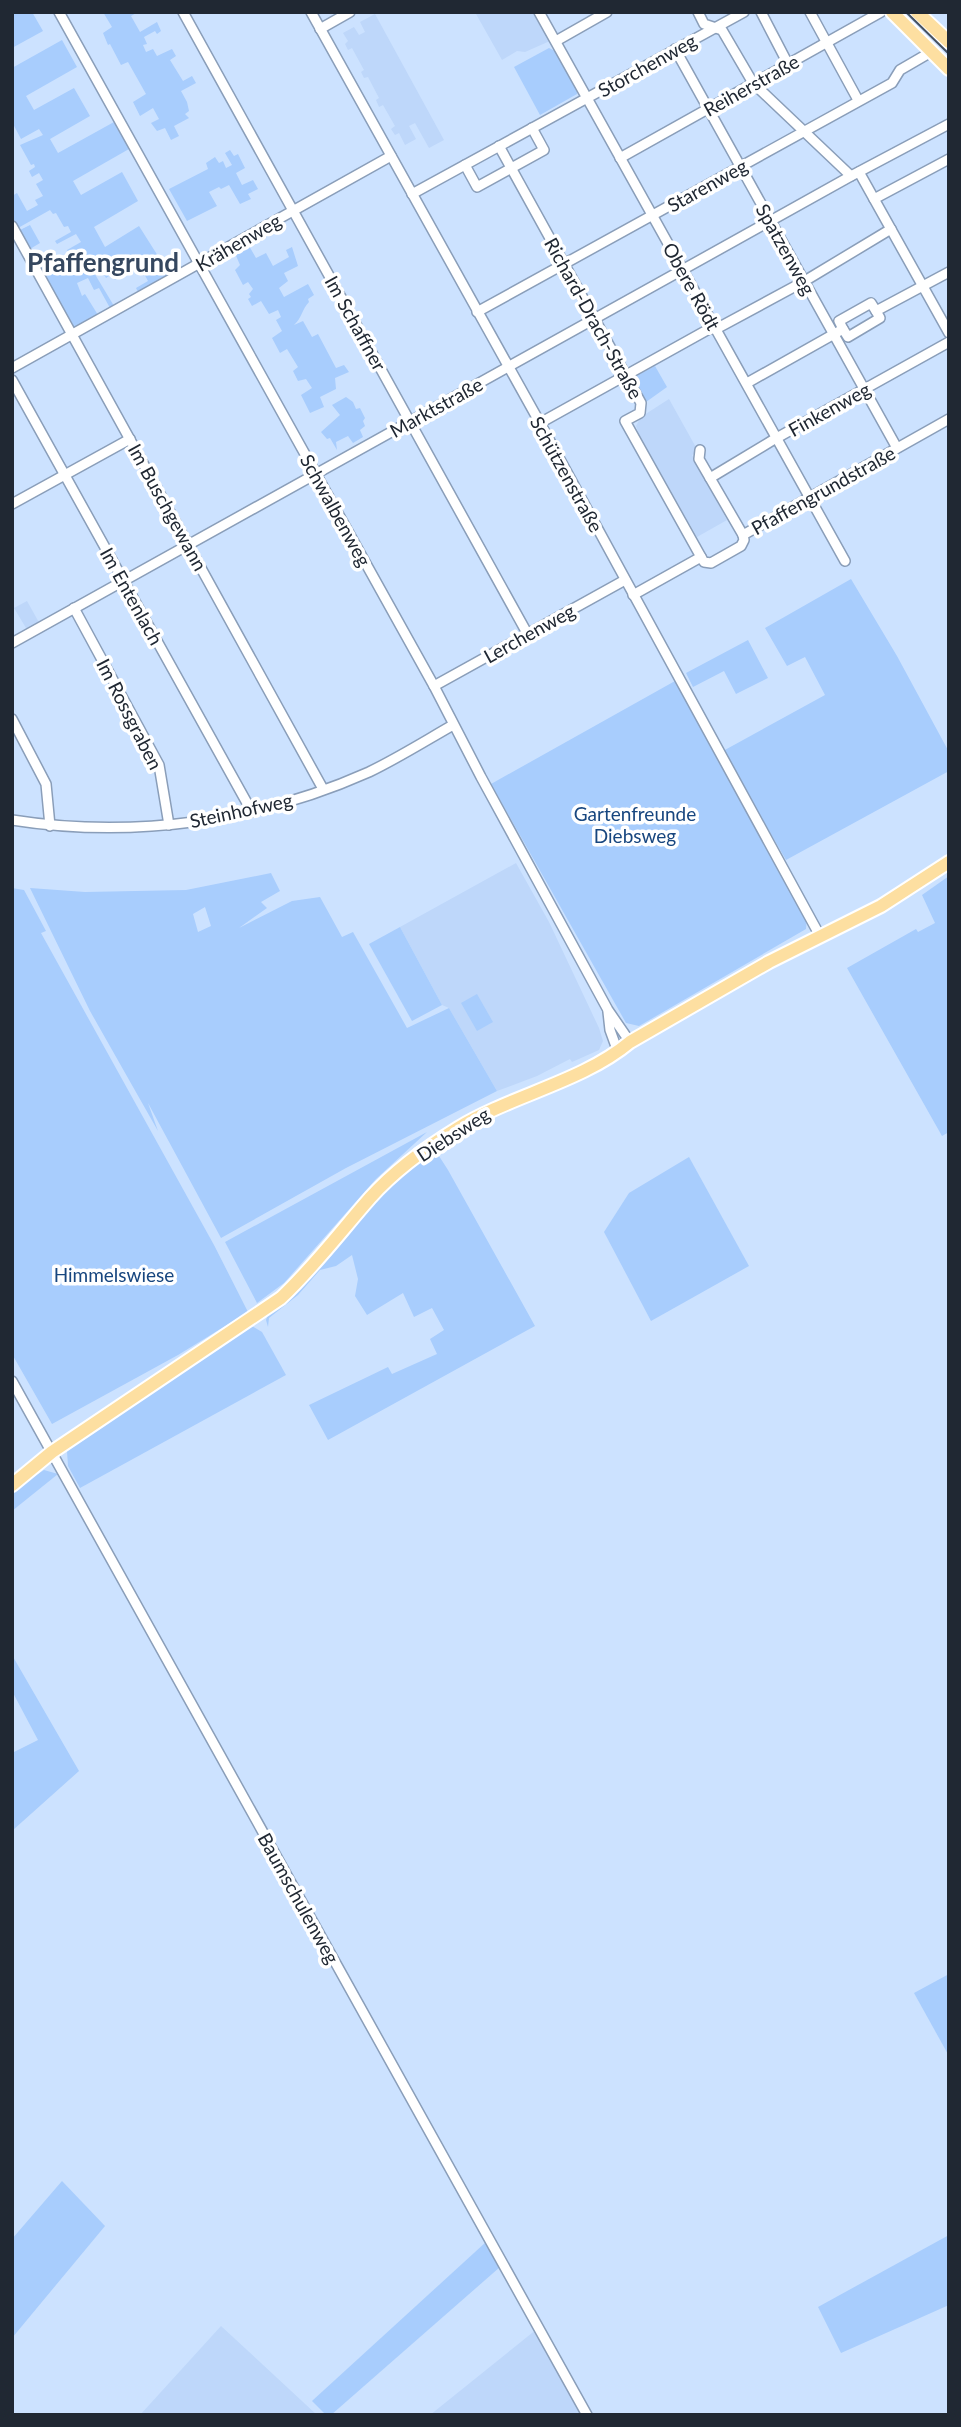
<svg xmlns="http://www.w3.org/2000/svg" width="961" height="2427" font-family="Lato,sans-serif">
	<rect width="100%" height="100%" fill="#cce2ff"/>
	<!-- built -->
	<g fill="#bed7fa">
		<polygon points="478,12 532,12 550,41 525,52 517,51 502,60 476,14"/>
		<polygon points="375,14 444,140 429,148 415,123 409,126 416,139 405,145 399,133 395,135 391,129 395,126 383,105 379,107 376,100 379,98 368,77 364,78 361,72 364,70 352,48 348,50 345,44 348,41 343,33 354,27 359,35 365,32 360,22"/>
		<polygon points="669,399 698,451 692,455 727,520 697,537 640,437 636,426 641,417"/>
		<polygon points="27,601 41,626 29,633 14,608"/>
		<polygon points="516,863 549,922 599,1028 603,1041 599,1050 572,1062 570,1059 537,1076 497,1091 449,1008 442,1005 400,927"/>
		<polygon points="221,2326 247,2350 317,2415 140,2415"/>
		<polygon points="537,2329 582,2415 430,2415"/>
	</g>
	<!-- green -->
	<g fill="#a8cdfd" fill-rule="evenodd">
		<polygon points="12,12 32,12 43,31 12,48"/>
		<polygon points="103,12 138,12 131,16 140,32 157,22 161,31 157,34 155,31 144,37 147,44 143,45 146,52 153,49 157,56 172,49 176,56 170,60 183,81 192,76 196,83 181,91 187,102 189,111 185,114 189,118 174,126 179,136 171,140 165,128 157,131 151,123 159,119 153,108 140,116 133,102 146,94 128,62 121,65 110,44 108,45 103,33 112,27"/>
		<polygon points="62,40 77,67 26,96 34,110 74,88 90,116 50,139 58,153 114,122 129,149 73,181 81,195 122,172 138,201 94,227 105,247 139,226 170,275 138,292 136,288 148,281 134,255 116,265 122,276 115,280 112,274 106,278 100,267 93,271 114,306 110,308 99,288 94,290 88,278 77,283 82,296 85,294 98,315 75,328 36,261 48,254 56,267 71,258 67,250 81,242 76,234 57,244 55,241 71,232 68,226 64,227 56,213 53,214 50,210 18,228 12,217 12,196 17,193 27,211 38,205 35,200 43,196 36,184 43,180 39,173 32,177 29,171 35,167 34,164 31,165 20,145 43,135 39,129 21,139 12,122 12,68"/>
		<polygon points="549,48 555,51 577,90 577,94 540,115 514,67"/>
		<polygon points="230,150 234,156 238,154 245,168 236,173 242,185 253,180 258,189 248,194 251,199 240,204 229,185 221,189 219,187 209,192 217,206 187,221 169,189 208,169 206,163 215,157 219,163 223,161 226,168 232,165 225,153"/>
		<polygon points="30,225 40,243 30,249 20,230"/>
		<path d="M248,244L256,258L266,253L273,266L289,257L286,250L292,247L298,266L284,273L288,281L279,288L284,297L308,284L314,295L308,299L309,302C302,309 302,318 294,325L303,321L312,337L318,334L336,368L344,365L349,372L335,378L336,389L320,397L324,407L310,413L301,395L312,388L306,379L298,381L293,371L298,367L287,349L280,353L272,338L282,331L276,320L281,317L278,310L269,314L261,301L252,306L248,299L251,297L249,294L253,289L248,282L243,285L235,270L240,265L234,251Z"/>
		<polygon points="655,366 667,387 646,402 632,378"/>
		<polygon points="346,397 353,402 356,409 360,408 365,418 363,421 365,426 360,430 363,437 353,443 348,436 336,442 337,450 330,438 327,439 321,432 340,415 332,405"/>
		<polygon points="851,579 897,656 949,752 949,771 786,860 723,751 825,695 805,657 787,666 765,628"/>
		<polygon points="748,640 768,678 736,694 724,671 693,687 686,673"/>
		<polygon points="675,681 807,917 806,929 639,1026 626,1023 491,784"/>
		<path d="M271,873L280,891L261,902L267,908L239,928L292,901L320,897L342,937L353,932L407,1028L449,1008L497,1091L346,1168L221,1238L148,1103L158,1131L90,1011L30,888L85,892L186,890ZM205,907L211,926L198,932L193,914Z"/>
		<polygon points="949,876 949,1132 942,1136 847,968 916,929 918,932 935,923 922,895"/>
		<polygon points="12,888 24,890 46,931 41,933 214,1245 248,1312 178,1355 52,1424 12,1354"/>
		<polygon points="400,927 442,1005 412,1021 369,944"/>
		<polygon points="477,994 493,1022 477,1031 461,1003"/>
		<polygon points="427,1132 376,1179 284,1283 257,1303 225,1242"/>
		<polygon points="431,1152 439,1156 448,1170 535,1326 328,1440 309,1405 388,1367 392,1374 437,1354 430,1339 444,1330 432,1308 414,1317 403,1293 367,1315 355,1296 358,1279 352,1255 336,1266 320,1270 298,1295 269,1318 268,1327 266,1320 268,1314 316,1271 382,1194"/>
		<polygon points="689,1157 749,1266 651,1321 604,1232 629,1193"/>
		<polygon points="252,1326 262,1332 286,1375 80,1488 68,1466 67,1451"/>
		<polygon points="44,1470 58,1474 12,1511 12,1491"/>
		<polygon points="12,1655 79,1771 13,1830 12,1753 38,1740 12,1691"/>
		<polygon points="949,1974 949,2056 914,1993"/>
		<polygon points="62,2181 105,2226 12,2338 12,2239"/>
		<polygon points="949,2235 949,2305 841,2353 818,2307"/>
		<polygon points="486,2242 500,2267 331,2415 326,2415 312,2401"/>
	</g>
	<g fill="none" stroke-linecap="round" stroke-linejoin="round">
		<defs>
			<g id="minor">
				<polyline points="59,12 434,686 481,777 608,1010 630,1042"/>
				<polyline points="183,12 527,633"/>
				<polyline points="311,12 540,423 820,936"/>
				<polyline points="539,12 845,561"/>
				<polyline points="698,12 704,24 722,30 753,83 851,176"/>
				<polyline points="761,12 788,64"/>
				<polyline points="810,12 858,100"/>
				<polyline points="320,29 350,12"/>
				<polyline points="556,41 607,12"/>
				<polyline points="675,49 897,448"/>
				<polyline points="499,146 641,403 640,413 625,421 701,557"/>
				<polyline points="620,158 881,12"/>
				<polyline points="465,165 477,187 544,150 532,128"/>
				<polyline points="859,172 949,333"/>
				<polyline points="412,194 744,12"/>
				<polyline points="874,199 949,159"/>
				<polyline points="12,226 323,789"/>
				<polyline points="477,312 892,83 900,70 931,52"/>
				<polyline points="843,329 848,337 880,318 876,311"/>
				<polyline points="12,368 391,156"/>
				<polyline points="12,380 252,812"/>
				<polyline points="747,383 843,329 839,321 871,303 876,311 949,272"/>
				<polyline points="540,423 709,329 716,329 803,282 891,229"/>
				<polyline points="700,450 699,459 743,535"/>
				<polyline points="710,478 773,440 949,342"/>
				<polyline points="12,504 130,439"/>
				<polyline points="633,595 701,557 704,562 711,563 741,546 744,540 743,535 949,419"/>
				<polyline points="74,608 159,765 169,825"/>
				<polyline points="12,643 851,176 949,124"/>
				<polyline points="434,686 625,580"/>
				<polyline points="12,719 46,784 50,826"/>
				<path d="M12,820C133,839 257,822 369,772C398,758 425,741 453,725"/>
				<polyline points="608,1012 610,1030 618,1052"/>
				<polyline points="12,1381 587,2415"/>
			</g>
			<g id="major">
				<polyline points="892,12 949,69"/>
				<polyline points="917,12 949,42"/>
				<path d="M12,1485L52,1452L281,1298C314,1267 341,1231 370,1198C395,1170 427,1147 458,1128C512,1095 582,1082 630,1042L769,962L881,906L949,862"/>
			</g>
		</defs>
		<!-- minor casing -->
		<use href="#minor" stroke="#8a9eb9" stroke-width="12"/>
		<!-- major casing -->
		<use href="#major" stroke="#fff" stroke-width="16"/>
		<!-- minor -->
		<use href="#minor" stroke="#fff" stroke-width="9"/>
		<!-- major -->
		<use href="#major" stroke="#fddfa1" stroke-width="12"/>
		<!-- tram -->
		<polyline stroke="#465160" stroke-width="2" points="906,12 949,54"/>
	</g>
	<g text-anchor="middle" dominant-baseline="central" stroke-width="7" stroke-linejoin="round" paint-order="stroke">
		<!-- street labels -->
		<g font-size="19" fill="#202833" stroke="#fff">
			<text transform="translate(647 65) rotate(-29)">Storchenweg</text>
			<text transform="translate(751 85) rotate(-29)">Reiherstraße</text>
			<text transform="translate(707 185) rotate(-29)">Starenweg</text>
			<text transform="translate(238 242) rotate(-30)">Krähenweg</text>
			<text transform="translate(786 249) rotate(61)">Spatzenweg</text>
			<text transform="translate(692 286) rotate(61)">Obere Rödt</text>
			<text transform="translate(594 318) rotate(61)">Richard-Drach-Straße</text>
			<text transform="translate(356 323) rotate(61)">Im Schaffner</text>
			<text transform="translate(436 407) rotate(-29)">Marktstraße</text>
			<text transform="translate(829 409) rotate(-29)">Finkenweg</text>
			<text transform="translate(567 474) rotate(61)">Schützenstraße</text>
			<text transform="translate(823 490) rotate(-29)">Pfaffengrundstraße</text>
			<text transform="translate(168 507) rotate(61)">Im Buschgewann</text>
			<text transform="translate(336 510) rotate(61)">Schwalbenweg</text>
			<text transform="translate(132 596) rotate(61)">Im Entenlach</text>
			<text transform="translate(529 633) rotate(-29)">Lerchenweg</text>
			<text transform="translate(130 714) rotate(63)">Im Rossgraben</text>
			<text transform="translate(241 810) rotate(-12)">Steinhofweg</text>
			<text transform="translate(453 1134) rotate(-33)">Diebsweg</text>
			<text transform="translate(299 1898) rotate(61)">Baumschulenweg</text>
		</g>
		<!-- park labels -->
		<g font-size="19" fill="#17467f" stroke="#fff">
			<text x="635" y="813">Gartenfreunde<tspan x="635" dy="22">Diebsweg</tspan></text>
			<text x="114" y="1274">Himmelswiese</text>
		</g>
		<!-- district labels -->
		<g font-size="26" font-weight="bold" fill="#35475f" stroke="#fff">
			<text x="103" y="262">Pfaffengrund</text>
		</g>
	</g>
	<!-- border -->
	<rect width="961" height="2427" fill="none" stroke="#202833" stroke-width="28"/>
</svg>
